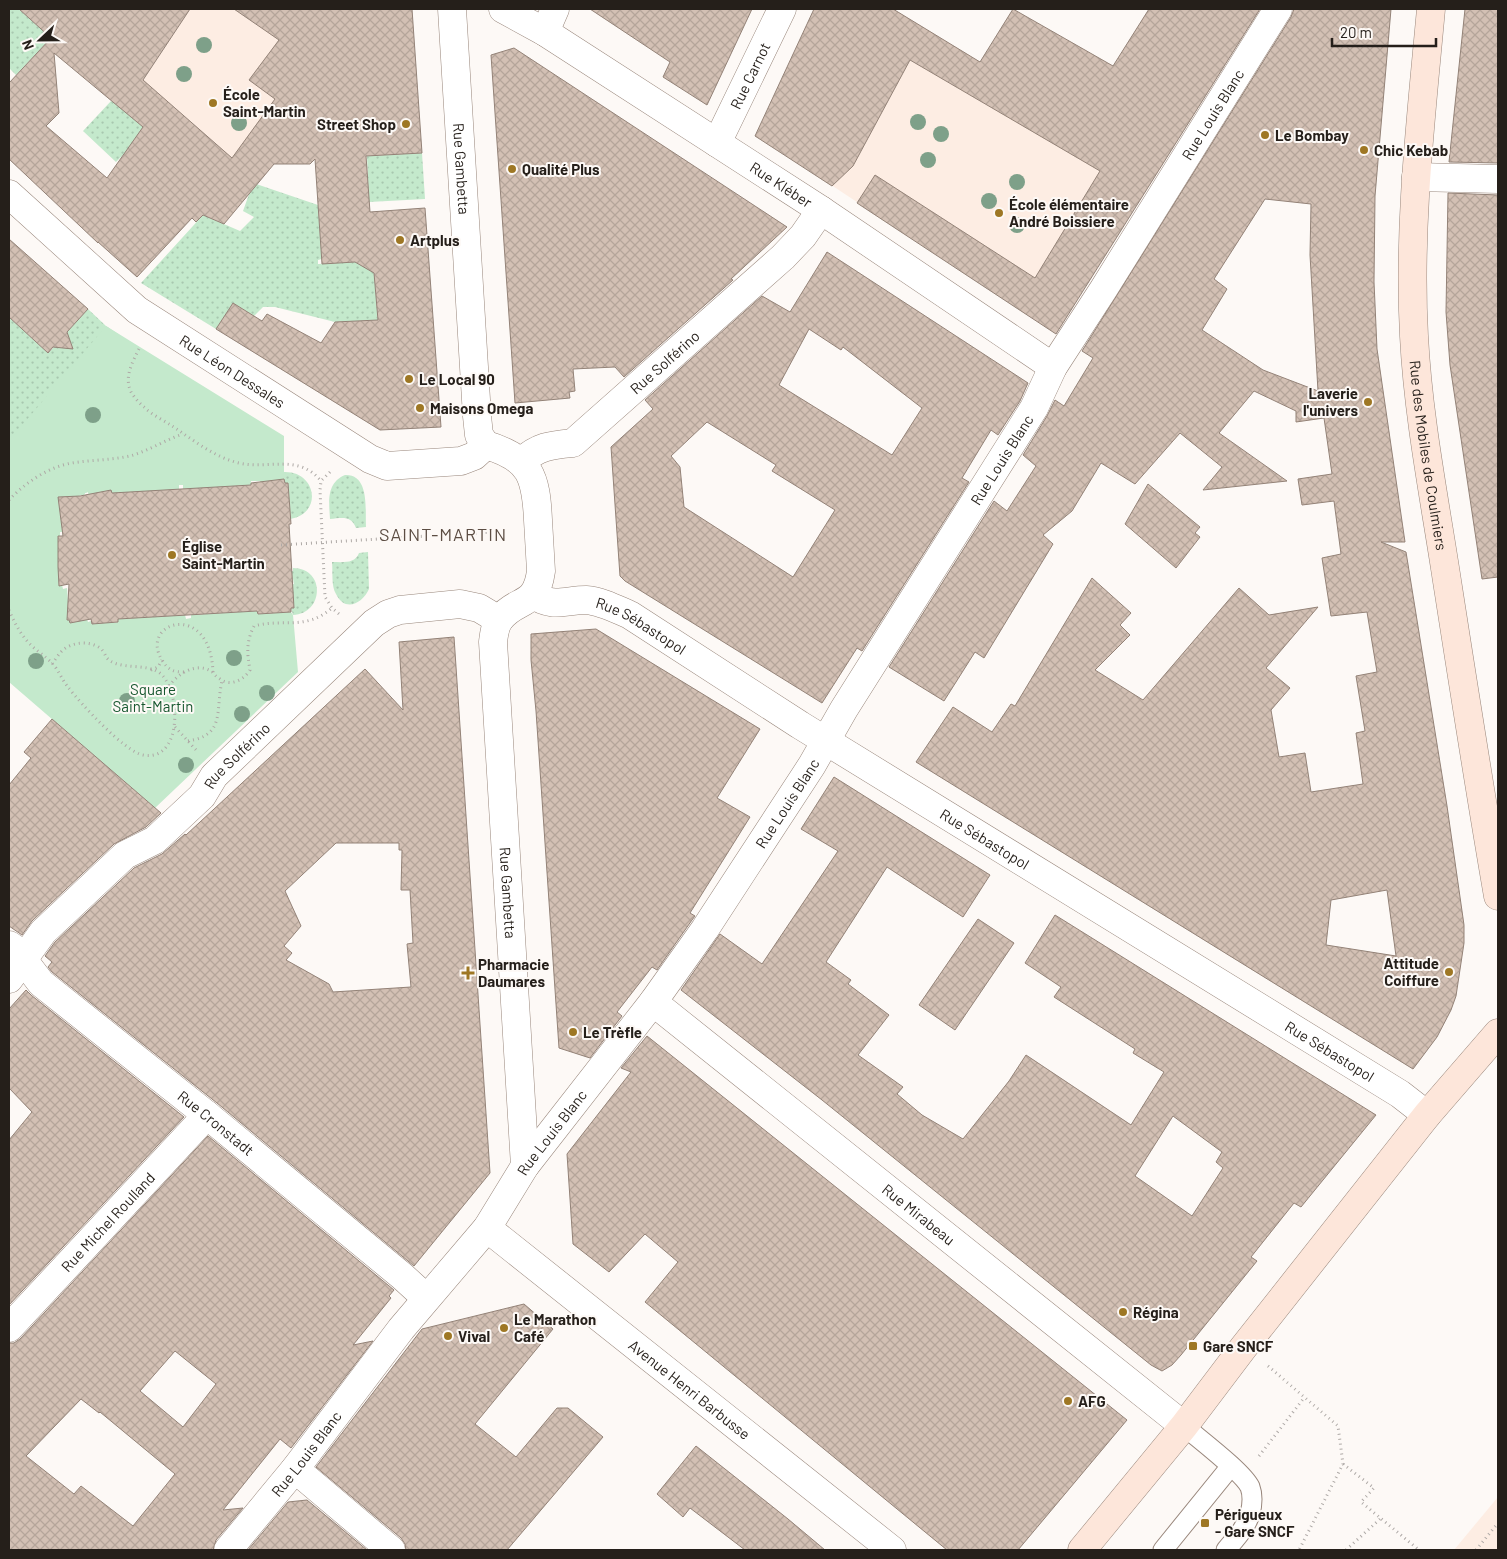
<svg xmlns="http://www.w3.org/2000/svg" width="1507" height="1559" font-family="Barlow,sans-serif">
	<defs>
		<pattern id="grass-dots" width="8" height="8" patternUnits="userSpaceOnUse" patternTransform="scale(1.25)"><rect width="8" height="8" fill="#c4e9cc"/><path d="M2 2h.1M6 6h.1" fill="none" stroke="#a8c7af" stroke-width="1.8" stroke-linecap="round"/></pattern>
		<pattern id="building-cross-hatch" width="8" height="8" patternUnits="userSpaceOnUse" patternTransform="scale(1.25)"><rect width="8" height="8" fill="#d3c0b4"/><path d="M0 0l8 8M0 8l8-8" fill="none" stroke="#b5a59a"/></pattern>
	</defs>
	<rect width="100%" height="100%" fill="#fdf9f6"/>
	<!-- built -->
	<g fill="#fdede3">
		<polygon points="190,9 283,9 282,10 307,28 247,166 127,105"/>
		<polygon points="886,9 893,9 1154,167 1053,332 798,163"/>
		<polygon points="1498,1497 1498,1550 1454,1550"/>
	</g>
	<!-- grass -->
	<g fill="url(#grass-dots)">
		<polygon points="9,9 19,9 51,38 16,75 9,68"/>
		<polygon points="111,101 146,123 153,181 124,154 116,162 83,131"/>
		<polygon points="422,153 425,199 369,202 367,156"/>
		<polygon points="253,183 318,205 322,259 318,260 318,264 373,261 378,320 335,322 275,307 263,307 254,316 233,303 216,329 141,283 203,215 240,231 254,217 243,211"/>
		<polygon points="88,309 106,326 118,334 9,462 9,317 48,353 55,346 62,348 68,336 67,332"/>
		<path d="M284,472C317,471 323,514 290,519L288,483L261,484L260,481H251V485L183,489V485H179V489L89,495L88,492L85,493L84,495L81,480Z"/>
		<path d="M345,475C370,474 365,510 366,527L356,528C351,515 342,518 330,519C329,502 326,483 345,475Z"/>
		<path d="M368,552L369,589C363,603 345,613 336,594C331,586 333,572 332,562C343,562 355,564 359,553Z"/>
		<path d="M293,568C326,568 324,614 293,615L291,608H294V603H291L289,585L294,584L293,579H290L289,571H293Z"/>
	</g>
	<!-- park -->
	<polygon fill="#c4e9cc" points="106,326 284,436 284,479 261,484 260,481 251,481 251,485 183,489 183,485 179,485 179,489 89,495 88,492 85,493 84,495 80,495 64,532 60,532 60,536 58,536 62,585 63,589 67,588 69,615 67,616 67,619 69,620 70,623 73,622 73,620 87,619 88,622 91,621 92,624 96,624 96,620 113,619 114,623 118,622 118,619 185,615 186,619 191,618 191,615 257,611 259,614 291,612 293,615 298,672 155,808 9,682 9,441"/>
	<!-- building -->
	<g fill="url(#building-cross-hatch)" stroke="#938277" fill-rule="evenodd">
		<path d="M19,9H190L143,80L232,158L275,99L249,80L279,40L234,9H412L422,153L366,156L370,212L425,208L441,427L380,430L216,329L233,303L262,321L267,314L321,343L335,322L378,320L374,273L355,262L322,264L315,159L310,164H274L224,224L203,215L196,222L192,218L137,277L98,242V243L9,159V83L51,38ZM54,53L143,127L107,178L46,126L59,113Z"/>
		<polygon points="590,9 752,9 707,105 663,77 670,62"/>
		<polygon points="814,9 893,9 980,62 1013,9 1113,66 1149,9 1260,9 1056,334 857,203 875,175 1035,278 1100,171 910,60 853,166 832,186 755,136"/>
		<path d="M1294,9H1391L1375,196L1374,282L1377,349L1405,542H1381L1406,552L1447,806L1464,925V943L1456,996L1451,1010L1437,1037L1413,1069L916,762L953,707L992,732L1011,704L1015,706L1092,578L1131,613L1120,625L1130,635L1095,670L1143,700L1239,588L1269,615L1318,607L1266,668L1290,688L1271,710L1279,757L1305,753L1311,792L1363,784L1356,733L1365,731L1356,676L1377,672L1367,612L1331,616L1322,558L1341,554L1334,501L1302,505L1298,479L1332,474L1324,418L1296,422V411L1254,391L1219,433L1287,481L1203,490L1222,467L1180,433L1135,484L1101,463L1072,511L1043,535L1053,544L984,658L975,652L944,701L889,667L994,501L1007,511L1036,466L1023,455L1047,416L1055,400L1064,406L1093,358L1082,351L1291,17ZM1265,199L1311,204L1310,255L1318,391L1263,370L1202,330L1227,289L1214,279ZM1387,890L1396,956L1326,945L1331,900Z"/>
		<polygon points="1465,9 1498,9 1498,163 1449,162"/>
		<polygon points="514,48 787,227 731,279 733,280 624,377 615,367 573,369 575,391 569,392 570,398 515,403 491,55"/>
		<polygon points="1448,193 1498,195 1498,577 1482,579 1450,365 1446,312"/>
		<polygon points="9,239 88,309 67,332 73,349 53,347 48,353 9,317"/>
		<path d="M827,252L1028,383L1020,401L998,435L991,430L962,478L969,482L862,651L857,648L822,703L625,581L620,576L611,447L653,409L645,400L762,296L790,312ZM809,329L841,350L843,347L922,408L892,455L779,385ZM707,422L776,465L772,471L835,510L793,577L684,507L680,467L671,456Z"/>
		<polygon points="284,479 285,483 288,483 291,524 289,524 294,608 291,608 291,612 258,614 257,611 118,619 118,622 92,624 91,619 70,623 69,620 67,620 69,584 59,586 58,567 58,536 63,536 58,497 80,496 111,490 112,493 251,485 251,483"/>
		<polygon points="1148,484 1200,527 1195,533 1200,537 1176,568 1125,524"/>
		<polygon points="596,629 760,729 717,798 750,817 690,913 695,916 692,920 657,970 652,967 617,1012 622,1016 590,1058 559,1048 536,711 531,660 531,634"/>
		<path d="M454,637L490,1173L414,1266L217,1103L52,972L48,967L52,962L45,956L55,942L134,868L162,854L185,834L186,835L365,669L403,710L399,642ZM336,843H399V850H402L401,890H410L413,943L407,944L411,987L333,992L329,984L286,960L292,953L284,946L301,926L285,891Z"/>
		<polygon points="52,719 161,813 146,827 114,844 32,921 22,935 9,926 9,785 31,758 24,752"/>
		<path d="M834,777L990,875L963,917L887,867L826,962L851,980L848,984L889,1015L858,1055L903,1087L897,1094L922,1115L963,1139L1009,1081L1026,1055L1131,1125L1164,1072L1133,1053L1135,1049L1054,997L1061,987L1025,963L1055,915L1376,1115L1301,1207L1294,1203L1251,1257L1257,1261L1181,1355L1172,1365L1162,1371L1151,1365L822,1100L681,990L720,934L762,964L838,851L801,829ZM1173,1116L1222,1152L1216,1162L1223,1168L1192,1216L1135,1176Z"/>
		<polygon points="978,919 1014,943 955,1030 919,1005"/>
		<polygon points="26,990 31,995 184,1117 9,1305 9,1140 32,1112 9,1088 9,1009"/>
		<polygon points="647,1036 1127,1420 1018,1550 947,1550 645,1302 678,1262 645,1234 609,1272 573,1244 567,1154 631,1072 621,1068"/>
		<path d="M208,1136L394,1290L389,1296L391,1298L353,1345L373,1341L291,1448L280,1439L223,1510L243,1508L216,1540L213,1550H9V1343H14L20,1339ZM175,1351L216,1384L183,1427L140,1391ZM81,1399L99,1413L100,1412L175,1474L133,1526L81,1486L74,1494L26,1456Z"/>
		<polygon points="524,1304 553,1329 475,1424 516,1457 557,1408 568,1408 603,1437 507,1550 406,1550 405,1544 401,1538 316,1467 422,1329"/>
		<polygon points="696,1446 788,1519 825,1550 745,1550 690,1508 683,1517 657,1494"/>
		<polygon points="307,1500 367,1550 248,1550 288,1502"/>
	</g>
	<g fill="none" stroke-linecap="round" stroke-linejoin="round">
		<defs>
			<g id="lane">
				<path d="M1184,1426C1199,1439 1243,1472 1250,1487C1253,1495 1252,1506 1250,1514C1246,1528 1235,1539 1226,1550"/>
				<polyline points="1163,1550 1231,1466"/>
			</g>
			<g id="street">
				<path id="s1" d="M452,9L477,416L479,435L486,445"/>
				<path id="s2" d="M503,9L545,32L821,210L1053,367"/>
				<polyline points="545,32 555,9"/>
				<path id="s3" d="M717,143L782,9"/>
				<polyline points="1416,177 1498,179"/>
				<path id="s4" d="M9,194L137,310L370,459L387,466L461,461L474,456L486,445"/>
				<path id="s5" d="M486,445C531,458 536,477 538,520C539,537 540,554 541,571C536,609 517,597 500,619C495,625 494,634 493,642L525,1166"/>
				<path id="s6" d="M521,462C538,446 551,445 573,443L783,257L803,236L821,210"/>
				<path id="s7" d="M534,595C551,608 566,600 586,600C601,601 616,609 630,615L800,725L1400,1094L1427,1115"/>
				<path id="s8" d="M9,945L15,949L41,983L207,1115L402,1276L426,1298"/>
				<path id="s9" d="M9,979L43,932L125,855L155,840L202,796L214,776L374,623L388,614L400,610L460,604L479,608L499,620"/>
				<path id="s10" d="M653,1002L1184,1426"/>
				<path id="s11" d="M487,1228L892,1550"/>
				<path id="s12" d="M9,1328L207,1115"/>
				<polyline points="295,1469 391,1550"/>
				<path id="s13" d="M228,1550L295,1469L401,1329L487,1228L525,1166L653,1002L705,929L812,765L844,709L1034,408L1053,367L1103,290L1278,9"/>
			</g>
			<g id="secondary">
				<path id="s14" d="M1431,9C1421,118 1408,227 1414,336C1418,414 1433,491 1445,568C1462,677 1479,787 1498,896"/>
				<polyline points="1082,1550 1184,1426 1243,1348 1427,1115 1498,1033"/>
			</g>
		</defs>
		<!-- lane casing -->
		<use href="#lane" stroke="#99877c" stroke-width="21"/>
		<!-- street casing -->
		<use href="#street" stroke="#99877c" stroke-width="29"/>
		<!-- secondary casing -->
		<use href="#secondary" stroke="#99877c" stroke-width="29"/>
		<!-- path -->
		<g stroke="#aea9a6" stroke-width="3" stroke-dasharray="1 4" stroke-linecap="butt">
			<path d="M139,349C132,363 124,377 131,392C134,397 140,404 144,407C151,414 161,419 169,424C191,438 213,457 239,463C269,470 298,453 321,481"/>
			<polyline points="330,472 321,481 320,490 325,597 332,608 339,614"/>
			<path d="M9,500C25,483 48,467 72,463C91,460 111,460 130,456C148,451 165,440 183,434"/>
			<polyline points="281,545 492,532"/>
			<path d="M9,610C14,622 20,633 28,642C37,652 48,657 56,668C60,674 63,681 68,687C80,703 125,752 143,755C182,762 181,695 162,675C148,661 118,672 106,657C105,654 102,649 100,648C89,640 70,642 61,652C58,655 55,660 52,664"/>
			<polyline points="151,670 158,667 162,660"/>
			<path d="M184,672C173,672 168,670 162,660C138,622 211,599 213,673"/>
			<path d="M169,686C178,674 195,662 211,671C214,673 216,677 220,679C230,687 244,680 250,670C247,653 246,642 254,626C284,618 305,631 332,608"/>
			<polyline points="175,727 197,751"/>
			<path d="M188,741C226,735 215,711 222,681"/>
			<polyline points="1268,1366 1338,1426 1343,1464 1299,1550"/>
			<polyline points="1259,1456 1304,1398"/>
			<polyline points="1343,1464 1374,1488 1361,1502 1419,1550"/>
			<polyline points="1346,1550 1380,1519"/>
			<polyline points="1476,1550 1498,1523"/>
		</g>
		<!-- lane -->
		<use href="#lane" stroke="#fff" stroke-width="19"/>
		<!-- street -->
		<use href="#street" stroke="#fff" stroke-width="28"/>
		<!-- secondary -->
		<use href="#secondary" stroke="#fde6da" stroke-width="28"/>
	</g>
	<!-- trees -->
	<g fill="#7ea089">
		<circle cx="204" cy="45" r="8"/>
		<circle cx="184" cy="74" r="8"/>
		<circle cx="918" cy="122" r="8"/>
		<circle cx="239" cy="123" r="8"/>
		<circle cx="941" cy="134" r="8"/>
		<circle cx="928" cy="160" r="8"/>
		<circle cx="1017" cy="182" r="8"/>
		<circle cx="989" cy="201" r="8"/>
		<circle cx="1017" cy="225" r="8"/>
		<circle cx="93" cy="415" r="8"/>
		<circle cx="234" cy="658" r="8"/>
		<circle cx="36" cy="661" r="8"/>
		<circle cx="267" cy="693" r="8"/>
		<circle cx="127" cy="701" r="8"/>
		<circle cx="242" cy="714" r="8"/>
		<circle cx="186" cy="765" r="8"/>
	</g>
	<!-- markers -->
	<g fill="#9e7724" stroke="#fdf9f6" stroke-width="2">
		<circle cx="213" cy="103" r="5"/>
		<circle cx="406" cy="124" r="5"/>
		<circle cx="1265" cy="135" r="5"/>
		<circle cx="1364" cy="150" r="5"/>
		<circle cx="512" cy="169" r="5"/>
		<circle cx="999" cy="213" r="5"/>
		<circle cx="400" cy="240" r="5"/>
		<circle cx="409" cy="379" r="5"/>
		<circle cx="1368" cy="402" r="5"/>
		<circle cx="420" cy="408" r="5"/>
		<circle cx="172" cy="555" r="5"/>
		<circle cx="1449" cy="972" r="5"/>
		<path d="M465.5 965.5h5v5h5v5h-5v5h-5v-5h-5v-5h5z"/>
		<circle cx="573" cy="1032" r="5"/>
		<circle cx="1123" cy="1312" r="5"/>
		<circle cx="504" cy="1328" r="5"/>
		<circle cx="448" cy="1336" r="5"/>
		<rect x="1188" y="1341" width="10" height="10" rx="2.5"/>
		<circle cx="1068" cy="1401" r="5"/>
		<rect x="1200" y="1518" width="10" height="10" rx="2.5"/>
	</g>
	<g text-anchor="middle" dominant-baseline="central" stroke-width="4" stroke-linejoin="round" paint-order="stroke">
		<!-- street labels -->
		<g font-size="15" fill="#251f1a" stroke="#fdf9f6">
			<text stroke="none"><textPath href="#s3" startOffset="75">Rue Carnot</textPath></text>
			<text stroke="none"><textPath href="#s13" startOffset="1744">Rue Louis Blanc</textPath></text>
			<text stroke="none"><textPath href="#s1" startOffset="160">Rue Gambetta</textPath></text>
			<text stroke="none"><textPath href="#s2" startOffset="329">Rue Kléber</textPath></text>
			<text stroke="none"><textPath href="#s6" startOffset="179">Rue Solférino</textPath></text>
			<text stroke="none"><textPath href="#s4" startOffset="286">Rue Léon Dessales</textPath></text>
			<text stroke="none"><textPath href="#s14" startOffset="448">Rue des Mobiles de Coulmiers</textPath></text>
			<text stroke="none"><textPath href="#s13" startOffset="1339">Rue Louis Blanc</textPath></text>
			<text stroke="none"><textPath href="#s7" startOffset="115">Rue Sébastopol</textPath></text>
			<text stroke="none"><textPath href="#s9" startOffset="322">Rue Solférino</textPath></text>
			<text stroke="none"><textPath href="#s13" startOffset="934">Rue Louis Blanc</textPath></text>
			<text stroke="none"><textPath href="#s7" startOffset="520">Rue Sébastopol</textPath></text>
			<text stroke="none"><textPath href="#s5" startOffset="494">Rue Gambetta</textPath></text>
			<text stroke="none"><textPath href="#s7" startOffset="925">Rue Sébastopol</textPath></text>
			<text stroke="none"><textPath href="#s8" startOffset="274">Rue Cronstadt</textPath></text>
			<text stroke="none"><textPath href="#s13" startOffset="529">Rue Louis Blanc</textPath></text>
			<text stroke="none"><textPath href="#s10" startOffset="340">Rue Mirabeau</textPath></text>
			<text stroke="none"><textPath href="#s12" startOffset="145">Rue Michel Roulland</textPath></text>
			<text stroke="none"><textPath href="#s11" startOffset="259">Avenue Henri Barbusse</textPath></text>
			<text stroke="none"><textPath href="#s13" startOffset="124">Rue Louis Blanc</textPath></text>
		</g>
		<!-- poi labels -->
		<g font-size="15" font-weight="bold" fill="#251f1a" stroke="#fdf9f6" text-anchor="start">
			<text x="223" y="94">École<tspan x="223" dy="17">Saint-Martin</tspan></text>
			<text x="396" y="124" text-anchor="end">Street Shop</text>
			<text x="1275" y="135">Le Bombay</text>
			<text x="1374" y="150">Chic Kebab</text>
			<text x="522" y="169">Qualité Plus</text>
			<text x="1009" y="204">École élémentaire<tspan x="1009" dy="17">André Boissiere</tspan></text>
			<text x="410" y="240">Artplus</text>
			<text x="419" y="379">Le Local 90</text>
			<text x="1358" y="393" text-anchor="end">Laverie<tspan x="1358" dy="17">l'univers</tspan></text>
			<text x="430" y="408">Maisons Omega</text>
			<text x="182" y="546">Église<tspan x="182" dy="17">Saint-Martin</tspan></text>
			<text x="1439" y="963" text-anchor="end">Attitude<tspan x="1439" dy="17">Coiffure</tspan></text>
			<text x="478" y="964">Pharmacie<tspan x="478" dy="17">Daumares</tspan></text>
			<text x="583" y="1032">Le Trèfle</text>
			<text x="1133" y="1312">Régina</text>
			<text x="514" y="1319">Le Marathon<tspan x="514" dy="17">Café</tspan></text>
			<text x="458" y="1336">Vival</text>
			<text x="1203" y="1346">Gare SNCF</text>
			<text x="1078" y="1401">AFG</text>
			<text x="1215" y="1514">Périgueux<tspan x="1215" dy="17">- Gare SNCF</tspan></text>
		</g>
		<!-- park labels -->
		<g font-size="15" fill="#17572f" stroke="#fdf9f6">
			<text x="153" y="689">Square<tspan x="153" dy="17">Saint-Martin</tspan></text>
		</g>
		<!-- quarter labels -->
		<g font-size="18" letter-spacing="1" fill="#5c4d43" stroke="#fdf9f6">
			<text x="443" y="534">SAINT-MARTIN</text>
		</g>
	</g>
	<!-- border -->
	<rect width="1507" height="1559" fill="none" stroke="#251f1a" stroke-width="20"/>
	<!-- north arrow -->
	<g transform="translate(40 40) rotate(248)" stroke="#fdf9f6" stroke-width="4" paint-order="stroke">
	<path d="M0-4L9 19L0 12L-9 19Z" fill="#251f1a"/>
	<text y="-8" font-size="14" font-weight="bold" text-anchor="middle" fill="#251f1a">N</text>
	</g>
	<!-- scale -->
	<path d="M1332 38v8h104v-8" fill="none" stroke="#251f1a" stroke-width="2.5"/>
	<text x="1340" y="38" font-size="15" fill="#251f1a" stroke="#fdf9f6" stroke-width="4" paint-order="stroke">20 m</text>
</svg>
